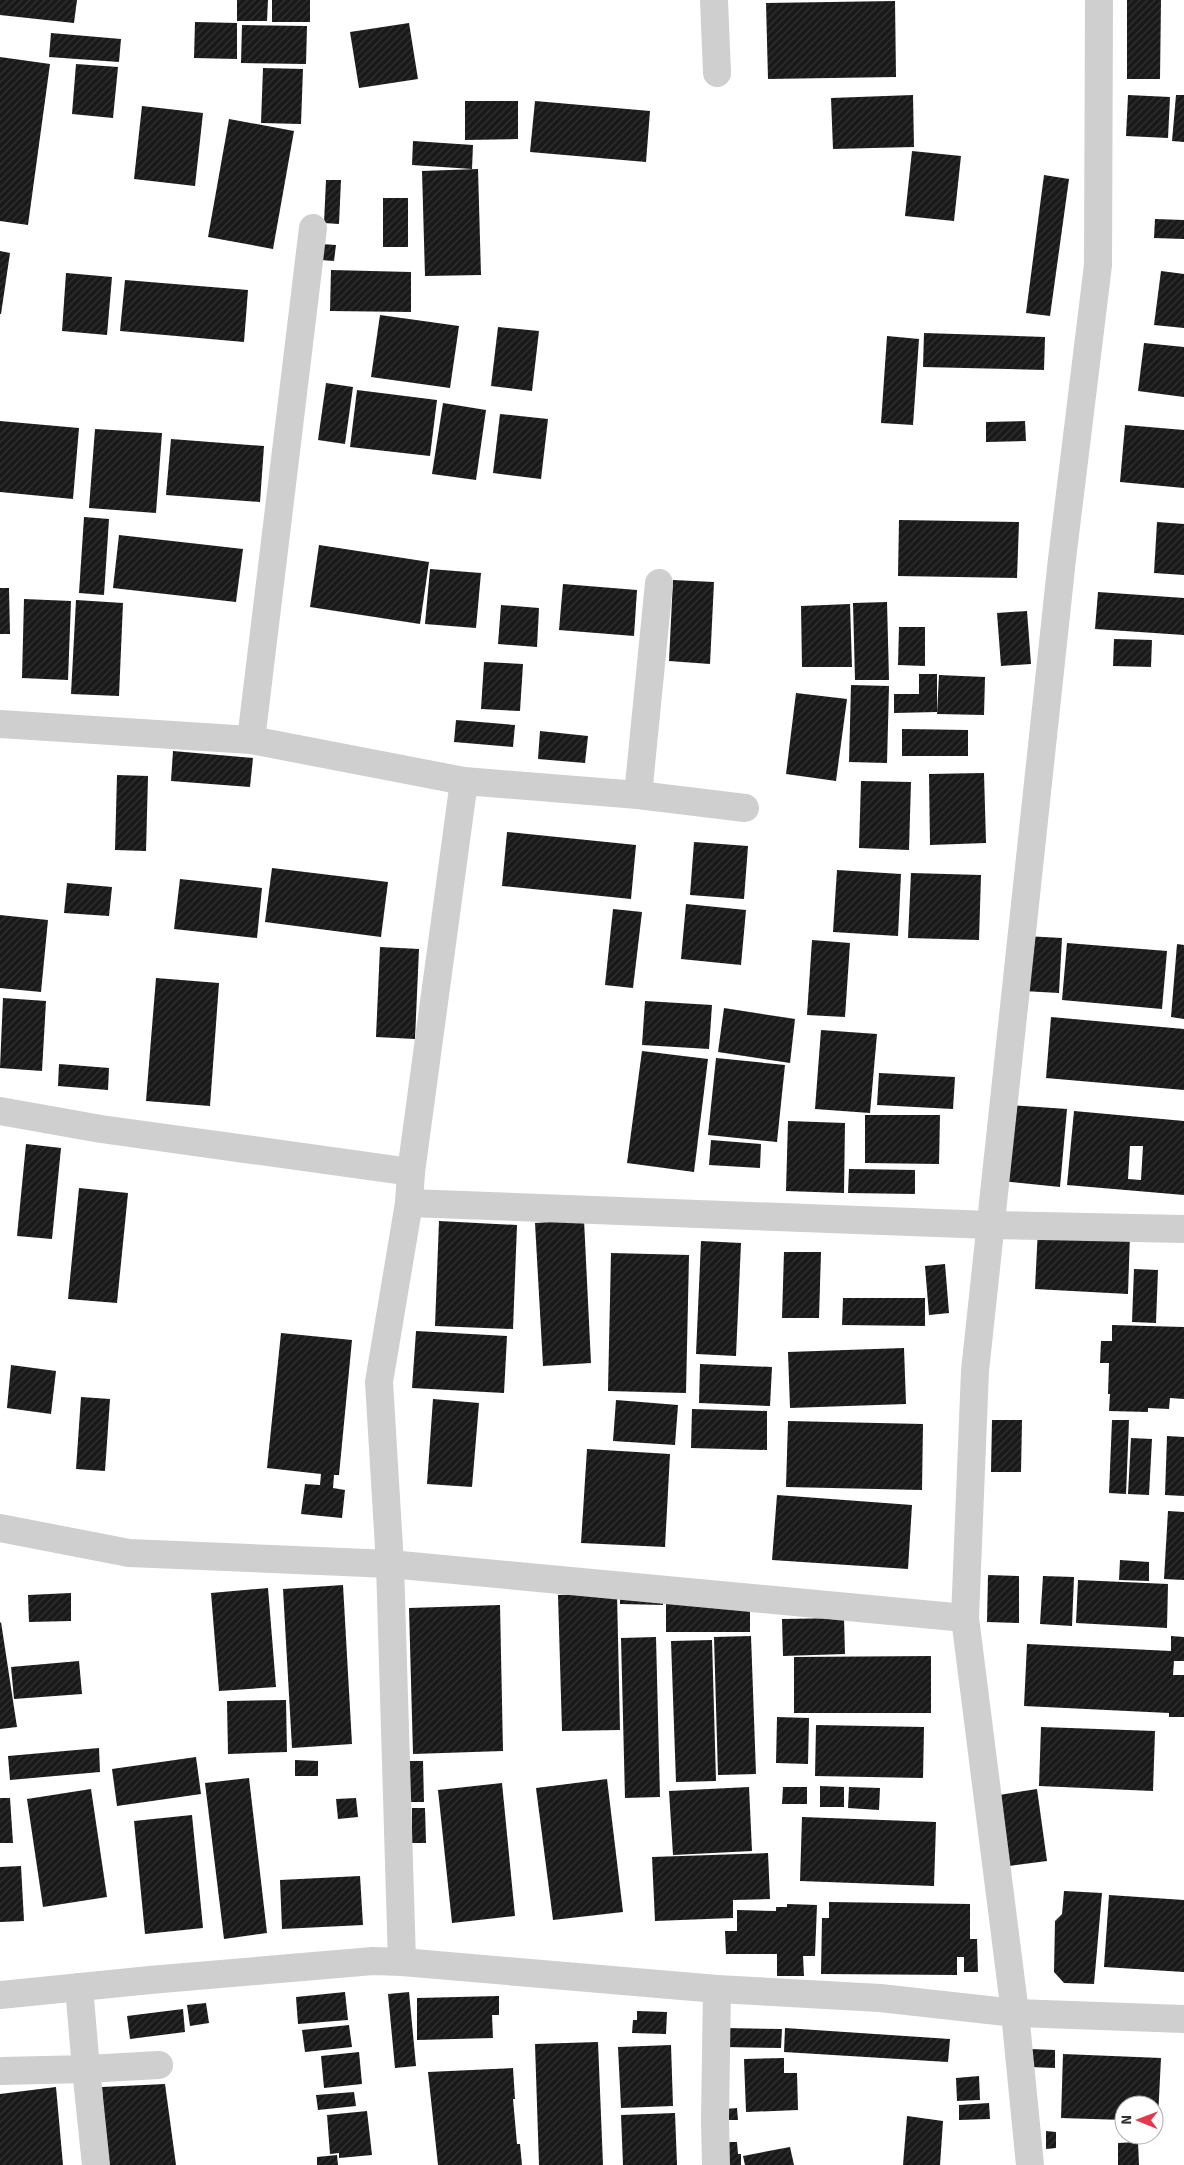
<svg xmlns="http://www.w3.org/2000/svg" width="1184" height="2165" font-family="Signika,sans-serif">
	<defs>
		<pattern id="building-hatch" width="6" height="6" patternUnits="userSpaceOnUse" patternTransform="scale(1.25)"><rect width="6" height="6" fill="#191919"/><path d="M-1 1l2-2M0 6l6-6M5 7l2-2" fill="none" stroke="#323232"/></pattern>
	</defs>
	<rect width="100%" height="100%" fill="#fff"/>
	<!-- building -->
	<g fill="url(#building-hatch)" fill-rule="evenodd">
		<polygon points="0,0 77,0 74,23 0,15"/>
		<polygon points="237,0 268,0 267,21 237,21"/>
		<rect x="272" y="0" width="38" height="22"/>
		<polygon points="1127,0 1161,0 1160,79 1127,79"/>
		<polygon points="895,1 896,77 768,79 766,3"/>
		<polygon points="195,22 237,23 237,59 194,58"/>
		<polygon points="409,23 418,79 359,88 350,32"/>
		<polygon points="242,25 307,26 306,64 241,63"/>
		<polygon points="51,33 121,39 119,62 49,57"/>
		<polygon points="0,57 50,64 28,225 0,221"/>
		<polygon points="76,64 118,67 113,118 72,114"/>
		<polygon points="263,68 303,69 301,124 261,123"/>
		<polygon points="913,95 914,147 833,149 831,98"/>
		<polygon points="1128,95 1170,97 1168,138 1126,136"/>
		<polygon points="1176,95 1184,95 1184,142 1172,141"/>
		<polygon points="465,101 518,101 518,139 465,140"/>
		<polygon points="535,101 650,111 646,162 530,152"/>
		<polygon points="142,106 203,113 195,186 134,179"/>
		<polygon points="229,119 294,131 273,249 208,237"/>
		<polygon points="413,141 473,145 472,169 412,165"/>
		<polygon points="912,151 961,156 954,221 905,216"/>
		<polygon points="478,169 481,275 425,276 422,171"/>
		<polygon points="1044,175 1069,179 1050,316 1026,313"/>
		<polygon points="326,180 341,180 339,224 324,223"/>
		<rect x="383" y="198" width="25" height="49"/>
		<polygon points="1155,219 1184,220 1184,239 1154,238"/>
		<polygon points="321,244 336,245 334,261 320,260"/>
		<polygon points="0,251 10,253 1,314 0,314"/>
		<polygon points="331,270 411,272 411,312 330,311"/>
		<polygon points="1161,271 1184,274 1184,328 1154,325"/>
		<polygon points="66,273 112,277 107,335 62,331"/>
		<polygon points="125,280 248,290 244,342 120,331"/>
		<polygon points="380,315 459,326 450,388 371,377"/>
		<polygon points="498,327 539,331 532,391 491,386"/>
		<polygon points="924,333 1045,337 1044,370 923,367"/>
		<polygon points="887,336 919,339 913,425 881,423"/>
		<polygon points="1144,343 1184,347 1184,397 1138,391"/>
		<polygon points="326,383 353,387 345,444 318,440"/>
		<polygon points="357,390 437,400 430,456 350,447"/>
		<polygon points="443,403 486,410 476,480 432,474"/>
		<polygon points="500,414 548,419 541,479 493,473"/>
		<polygon points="0,421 79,428 73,499 0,492"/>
		<polygon points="1025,421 1026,441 986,442 986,422"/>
		<polygon points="1125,425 1184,430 1184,488 1120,482"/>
		<polygon points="95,429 162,433 156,513 89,508"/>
		<polygon points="171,439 264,446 260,502 166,495"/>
		<polygon points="84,517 109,519 104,595 79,593"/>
		<polygon points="899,520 1019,522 1017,578 898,576"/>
		<polygon points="1157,522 1184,524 1184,575 1154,573"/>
		<polygon points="119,535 243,549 236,602 113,588"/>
		<polygon points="319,545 429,562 420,624 310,607"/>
		<polygon points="430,569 481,573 476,628 425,624"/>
		<polygon points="673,580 714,582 710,664 669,661"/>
		<polygon points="563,584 637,590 634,636 559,630"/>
		<polygon points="0,588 9,588 10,634 0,634"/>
		<polygon points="1098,592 1184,598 1184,635 1095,629"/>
		<polygon points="24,599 71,601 68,680 22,678"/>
		<polygon points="76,600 123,603 119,696 71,694"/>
		<polygon points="887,602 889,680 855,680 853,603"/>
		<polygon points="850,604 852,667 802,667 801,606"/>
		<polygon points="501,605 539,608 537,647 498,644"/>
		<polygon points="1027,611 1031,664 1001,666 997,613"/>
		<polygon points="899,627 925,627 925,666 898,665"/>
		<polygon points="1114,639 1152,640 1151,667 1113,666"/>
		<polygon points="484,662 523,664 520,711 481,709"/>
		<polygon points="919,674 937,674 937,712 894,713 894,694 919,694"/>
		<polygon points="939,675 985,677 984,715 937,714"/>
		<polygon points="851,685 889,686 887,763 849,762"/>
		<polygon points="796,693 847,699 836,781 786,774"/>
		<polygon points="456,720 515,725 513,747 454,742"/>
		<polygon points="902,729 968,730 968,756 902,756"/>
		<polygon points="540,731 588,736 585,763 538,759"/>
		<polygon points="173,751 253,758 250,787 171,781"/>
		<polygon points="984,773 986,843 930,845 929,774"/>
		<polygon points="117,775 148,776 146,851 115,850"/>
		<polygon points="861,781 911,782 909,850 859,848"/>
		<polygon points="507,832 636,845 631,899 502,886"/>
		<polygon points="694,842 748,846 744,899 690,895"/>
		<polygon points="272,868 388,882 381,937 265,922"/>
		<polygon points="837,870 901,874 898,936 833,932"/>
		<polygon points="911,873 981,875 979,940 908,938"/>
		<polygon points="180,879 262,888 257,938 174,929"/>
		<polygon points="67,883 112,887 109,916 64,913"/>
		<polygon points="686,904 746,910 741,965 681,959"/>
		<polygon points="613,909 642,912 633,988 605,985"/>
		<polygon points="0,915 48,920 41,992 0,988"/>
		<polygon points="1025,936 1062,938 1059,993 1023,991"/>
		<polygon points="812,940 850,943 845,1017 807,1015"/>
		<polygon points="1067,943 1167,951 1162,1009 1062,1000"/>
		<polygon points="1177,944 1184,945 1184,1019 1171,1017"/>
		<polygon points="380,947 419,949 415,1039 376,1037"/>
		<polygon points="156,978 219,983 210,1106 146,1101"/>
		<polygon points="3,998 46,1001 42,1071 0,1068"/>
		<polygon points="645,1001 712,1005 709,1049 642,1045"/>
		<polygon points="724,1008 795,1019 790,1063 718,1052"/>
		<polygon points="1051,1017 1184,1029 1184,1090 1046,1078"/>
		<polygon points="821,1030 877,1034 870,1113 815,1109"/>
		<polygon points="642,1051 708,1059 694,1172 627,1163"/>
		<polygon points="716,1058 785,1065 777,1142 708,1135"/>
		<polygon points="59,1064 109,1068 108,1090 58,1086"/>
		<polygon points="879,1073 955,1077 953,1109 877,1105"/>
		<polygon points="1008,1105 1067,1109 1060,1187 1002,1181"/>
		<path d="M1074,1111L1184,1121V1195L1067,1185ZM1130,1146H1143L1141,1180L1128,1179Z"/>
		<polygon points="865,1115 940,1115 939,1164 865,1163"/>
		<polygon points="788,1121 845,1123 844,1193 786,1191"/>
		<polygon points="711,1140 761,1144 760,1168 709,1165"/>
		<polygon points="26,1144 61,1148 52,1239 17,1236"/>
		<polygon points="849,1169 915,1170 915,1194 848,1193"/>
		<polygon points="79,1188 128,1193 117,1303 68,1299"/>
		<polygon points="584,1220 591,1363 543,1366 535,1223"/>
		<polygon points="439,1221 517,1225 513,1329 435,1326"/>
		<polygon points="1038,1228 1130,1233 1128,1294 1035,1289"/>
		<polygon points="701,1241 741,1243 736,1356 696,1354"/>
		<polygon points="784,1252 821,1252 819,1318 782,1318"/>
		<polygon points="611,1253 689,1255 686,1393 608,1391"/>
		<polygon points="945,1264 949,1313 929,1315 925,1266"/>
		<polygon points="1134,1269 1158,1270 1156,1323 1132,1322"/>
		<polygon points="843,1298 925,1298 925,1326 842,1325"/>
		<polygon points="1112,1325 1184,1327 1184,1399 1170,1398 1169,1409 1148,1408 1148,1412 1109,1411 1110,1394 1108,1394 1109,1363 1100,1363 1101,1341 1112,1341"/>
		<polygon points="416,1331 507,1336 504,1393 412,1388"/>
		<polygon points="281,1333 352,1340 339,1475 334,1475 333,1488 345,1490 342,1518 301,1514 305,1484 320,1485 321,1474 267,1468"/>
		<polygon points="904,1348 906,1404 790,1408 788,1352"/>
		<polygon points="700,1364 772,1367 770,1406 699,1403"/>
		<polygon points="11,1365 56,1371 51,1414 7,1408"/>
		<polygon points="81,1397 110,1399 105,1471 76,1469"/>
		<polygon points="433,1399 479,1403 472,1487 427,1484"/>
		<polygon points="616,1400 678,1405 675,1445 613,1441"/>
		<polygon points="692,1409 767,1411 767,1450 691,1448"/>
		<polygon points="992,1420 1022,1420 1021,1472 991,1472"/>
		<polygon points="1112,1420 1129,1420 1126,1494 1109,1493"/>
		<polygon points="788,1421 923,1424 922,1490 786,1487"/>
		<polygon points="1167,1436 1184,1437 1184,1496 1165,1495"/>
		<polygon points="1131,1438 1152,1439 1149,1495 1128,1494"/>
		<polygon points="587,1449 670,1454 665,1547 581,1543"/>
		<polygon points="777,1495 912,1505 908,1569 772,1560"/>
		<polygon points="1168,1511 1184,1512 1184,1580 1164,1579"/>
		<polygon points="1120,1560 1149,1562 1149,1581 1119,1580"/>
		<polygon points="988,1575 1019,1576 1019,1623 987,1622"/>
		<polygon points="1043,1576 1074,1577 1072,1626 1040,1624"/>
		<polygon points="1078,1580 1168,1584 1167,1628 1076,1623"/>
		<polygon points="343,1585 352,1744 292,1748 283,1589"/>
		<polygon points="268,1588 276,1687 219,1691 211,1593"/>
		<polygon points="620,1590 663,1591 663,1605 620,1604"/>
		<polygon points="71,1593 71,1621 29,1622 28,1595"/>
		<polygon points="617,1593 620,1730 562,1731 558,1595"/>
		<polygon points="750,1601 750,1632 666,1632 666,1602"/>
		<polygon points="500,1605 503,1751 413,1754 409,1608"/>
		<polygon points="844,1618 845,1654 783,1656 782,1619"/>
		<polygon points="1,1622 17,1727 0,1729 0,1623"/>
		<polygon points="751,1636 756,1774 718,1775 714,1637"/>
		<polygon points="1171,1636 1184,1637 1184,1661 1174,1661 1173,1675 1184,1675 1184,1717 1169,1717 1169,1713 1024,1706 1027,1644 1171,1651"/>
		<polygon points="656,1637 660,1797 625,1798 621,1638"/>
		<polygon points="712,1640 716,1781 676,1782 671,1641"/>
		<polygon points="931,1656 931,1713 794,1713 794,1657"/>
		<polygon points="79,1661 82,1694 14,1699 11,1667"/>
		<polygon points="286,1700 287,1752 228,1754 227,1701"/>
		<polygon points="777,1717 809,1718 808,1764 776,1763"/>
		<polygon points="816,1725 924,1727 923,1778 815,1776"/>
		<polygon points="1041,1727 1155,1731 1153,1791 1039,1786"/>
		<polygon points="99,1748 100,1772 10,1780 8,1756"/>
		<polygon points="196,1757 201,1794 117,1806 112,1769"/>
		<polygon points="295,1760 318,1761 318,1776 295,1776"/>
		<polygon points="405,1761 423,1761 424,1802 406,1802"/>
		<polygon points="249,1778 267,1933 224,1939 205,1783"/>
		<polygon points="607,1779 623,1912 553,1920 536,1788"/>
		<polygon points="502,1783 515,1916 452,1923 438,1790"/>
		<polygon points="820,1786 844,1787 844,1807 820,1807"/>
		<polygon points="749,1787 752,1851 673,1855 669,1791"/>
		<polygon points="783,1787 807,1787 807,1804 782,1804"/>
		<polygon points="849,1787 880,1788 879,1810 848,1808"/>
		<polygon points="91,1789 107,1897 43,1907 27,1799"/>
		<polygon points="1037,1789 1047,1861 1009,1866 999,1795"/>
		<polygon points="0,1798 10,1798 13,1843 0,1843"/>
		<polygon points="356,1798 358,1817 338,1819 336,1799"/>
		<polygon points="412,1808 425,1808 426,1843 412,1843"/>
		<polygon points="192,1815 203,1928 145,1934 134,1821"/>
		<polygon points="802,1817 936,1822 934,1886 800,1881"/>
		<polygon points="768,1853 770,1899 733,1900 733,1918 655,1921 652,1857"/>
		<polygon points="21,1866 24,1921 0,1922 0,1867"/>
		<polygon points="360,1876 363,1925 282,1929 280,1880"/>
		<polygon points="1064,1891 1102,1893 1094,1984 1064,1983 1054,1972 1055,1921 1062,1914"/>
		<polygon points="1109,1895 1184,1900 1184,1972 1104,1967"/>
		<polygon points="829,1902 970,1904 970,1939 977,1939 978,1972 964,1972 964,1957 957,1957 957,1975 821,1974 822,1918 829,1918"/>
		<polygon points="787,1904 817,1905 815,1956 803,1956 804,1976 777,1976 777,1954 726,1954 725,1931 737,1931 737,1910 776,1911 776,1907 787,1907"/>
		<polygon points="345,1992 348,2020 298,2024 296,1997"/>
		<polygon points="409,1992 416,2066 395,2068 388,1994"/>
		<polygon points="499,1996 499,2015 492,2015 493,2038 417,2040 417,1998"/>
		<polygon points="206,2003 209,2023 190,2026 187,2005"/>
		<polygon points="183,2009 185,2032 130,2039 127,2016"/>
		<polygon points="637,2011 667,2012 666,2034 632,2033 633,2020 637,2020"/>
		<polygon points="349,2025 352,2047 305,2052 302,2030"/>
		<polygon points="725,2028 782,2029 781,2048 725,2047"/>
		<polygon points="785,2028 950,2039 948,2062 784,2052"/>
		<polygon points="598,2042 603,2165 539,2165 535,2044"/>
		<polygon points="671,2045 673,2106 621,2108 618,2047"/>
		<polygon points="1030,2049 1055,2050 1055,2068 1030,2067"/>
		<polygon points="359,2052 362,2084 324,2088 321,2056"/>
		<polygon points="1063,2054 1161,2058 1158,2118 1154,2117 1154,2105 1124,2105 1124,2120 1061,2118"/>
		<polygon points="784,2058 784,2073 797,2073 798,2110 746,2112 744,2059"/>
		<polygon points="513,2068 515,2099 513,2099 517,2144 520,2144 522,2165 438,2165 428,2072"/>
		<polygon points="979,2076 980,2100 957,2101 956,2078"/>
		<polygon points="165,2084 176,2165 107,2165 102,2087"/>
		<polygon points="56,2087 63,2165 0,2165 0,2094"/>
		<polygon points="354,2092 356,2106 318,2110 316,2095"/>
		<polygon points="989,2103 990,2119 959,2120 959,2105"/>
		<polygon points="737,2108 738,2120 725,2120 725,2109"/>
		<polygon points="367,2111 372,2155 339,2158 339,2153 330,2154 327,2115"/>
		<polygon points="675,2113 677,2165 623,2165 621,2115"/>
		<polygon points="907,2116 943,2121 940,2165 903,2165"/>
		<polygon points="1046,2131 1056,2132 1056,2148 1046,2149"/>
		<polygon points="721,2142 737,2142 738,2154 741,2154 741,2165 721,2165"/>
		<polygon points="1138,2142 1139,2165 1118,2165 1118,2143"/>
		<polygon points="790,2147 794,2165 745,2165 743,2156"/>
		<polygon points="337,2155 338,2165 317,2165 317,2157"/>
	</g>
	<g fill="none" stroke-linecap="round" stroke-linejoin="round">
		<!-- minor -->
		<g stroke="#cfcfcf" stroke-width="28">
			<polyline points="714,0 717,73"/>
			<polyline points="0,724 251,740 464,781 638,795 745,808"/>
			<polyline points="251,740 313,228"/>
			<polyline points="638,795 659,583"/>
			<polyline points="0,1111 101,1129 411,1172"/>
			<polyline points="409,1203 990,1225 1184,1229"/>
			<polyline points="0,1528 129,1553 390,1564 965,1618"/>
			<polyline points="402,1962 390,1564 379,1382 409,1203 411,1172 464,781"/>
			<polyline points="0,1995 150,1980 373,1961 402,1962 717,1989 880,1998 1015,2013 1184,2019"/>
			<polyline points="0,2071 86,2069 79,1987"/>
			<polyline points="96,2165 86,2069 159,2065"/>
			<polyline points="716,2165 715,2120 717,1989"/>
			<polyline points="1030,2165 1015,2013 965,1618 975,1371 1062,559 1098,265 1099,0"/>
		</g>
	</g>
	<!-- north arrow -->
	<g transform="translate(1139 2120) rotate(271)"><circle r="24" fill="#ffffff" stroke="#adadad"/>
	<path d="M0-4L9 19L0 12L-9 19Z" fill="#e5384b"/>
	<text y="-8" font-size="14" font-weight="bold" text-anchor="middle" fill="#323232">N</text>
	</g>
</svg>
